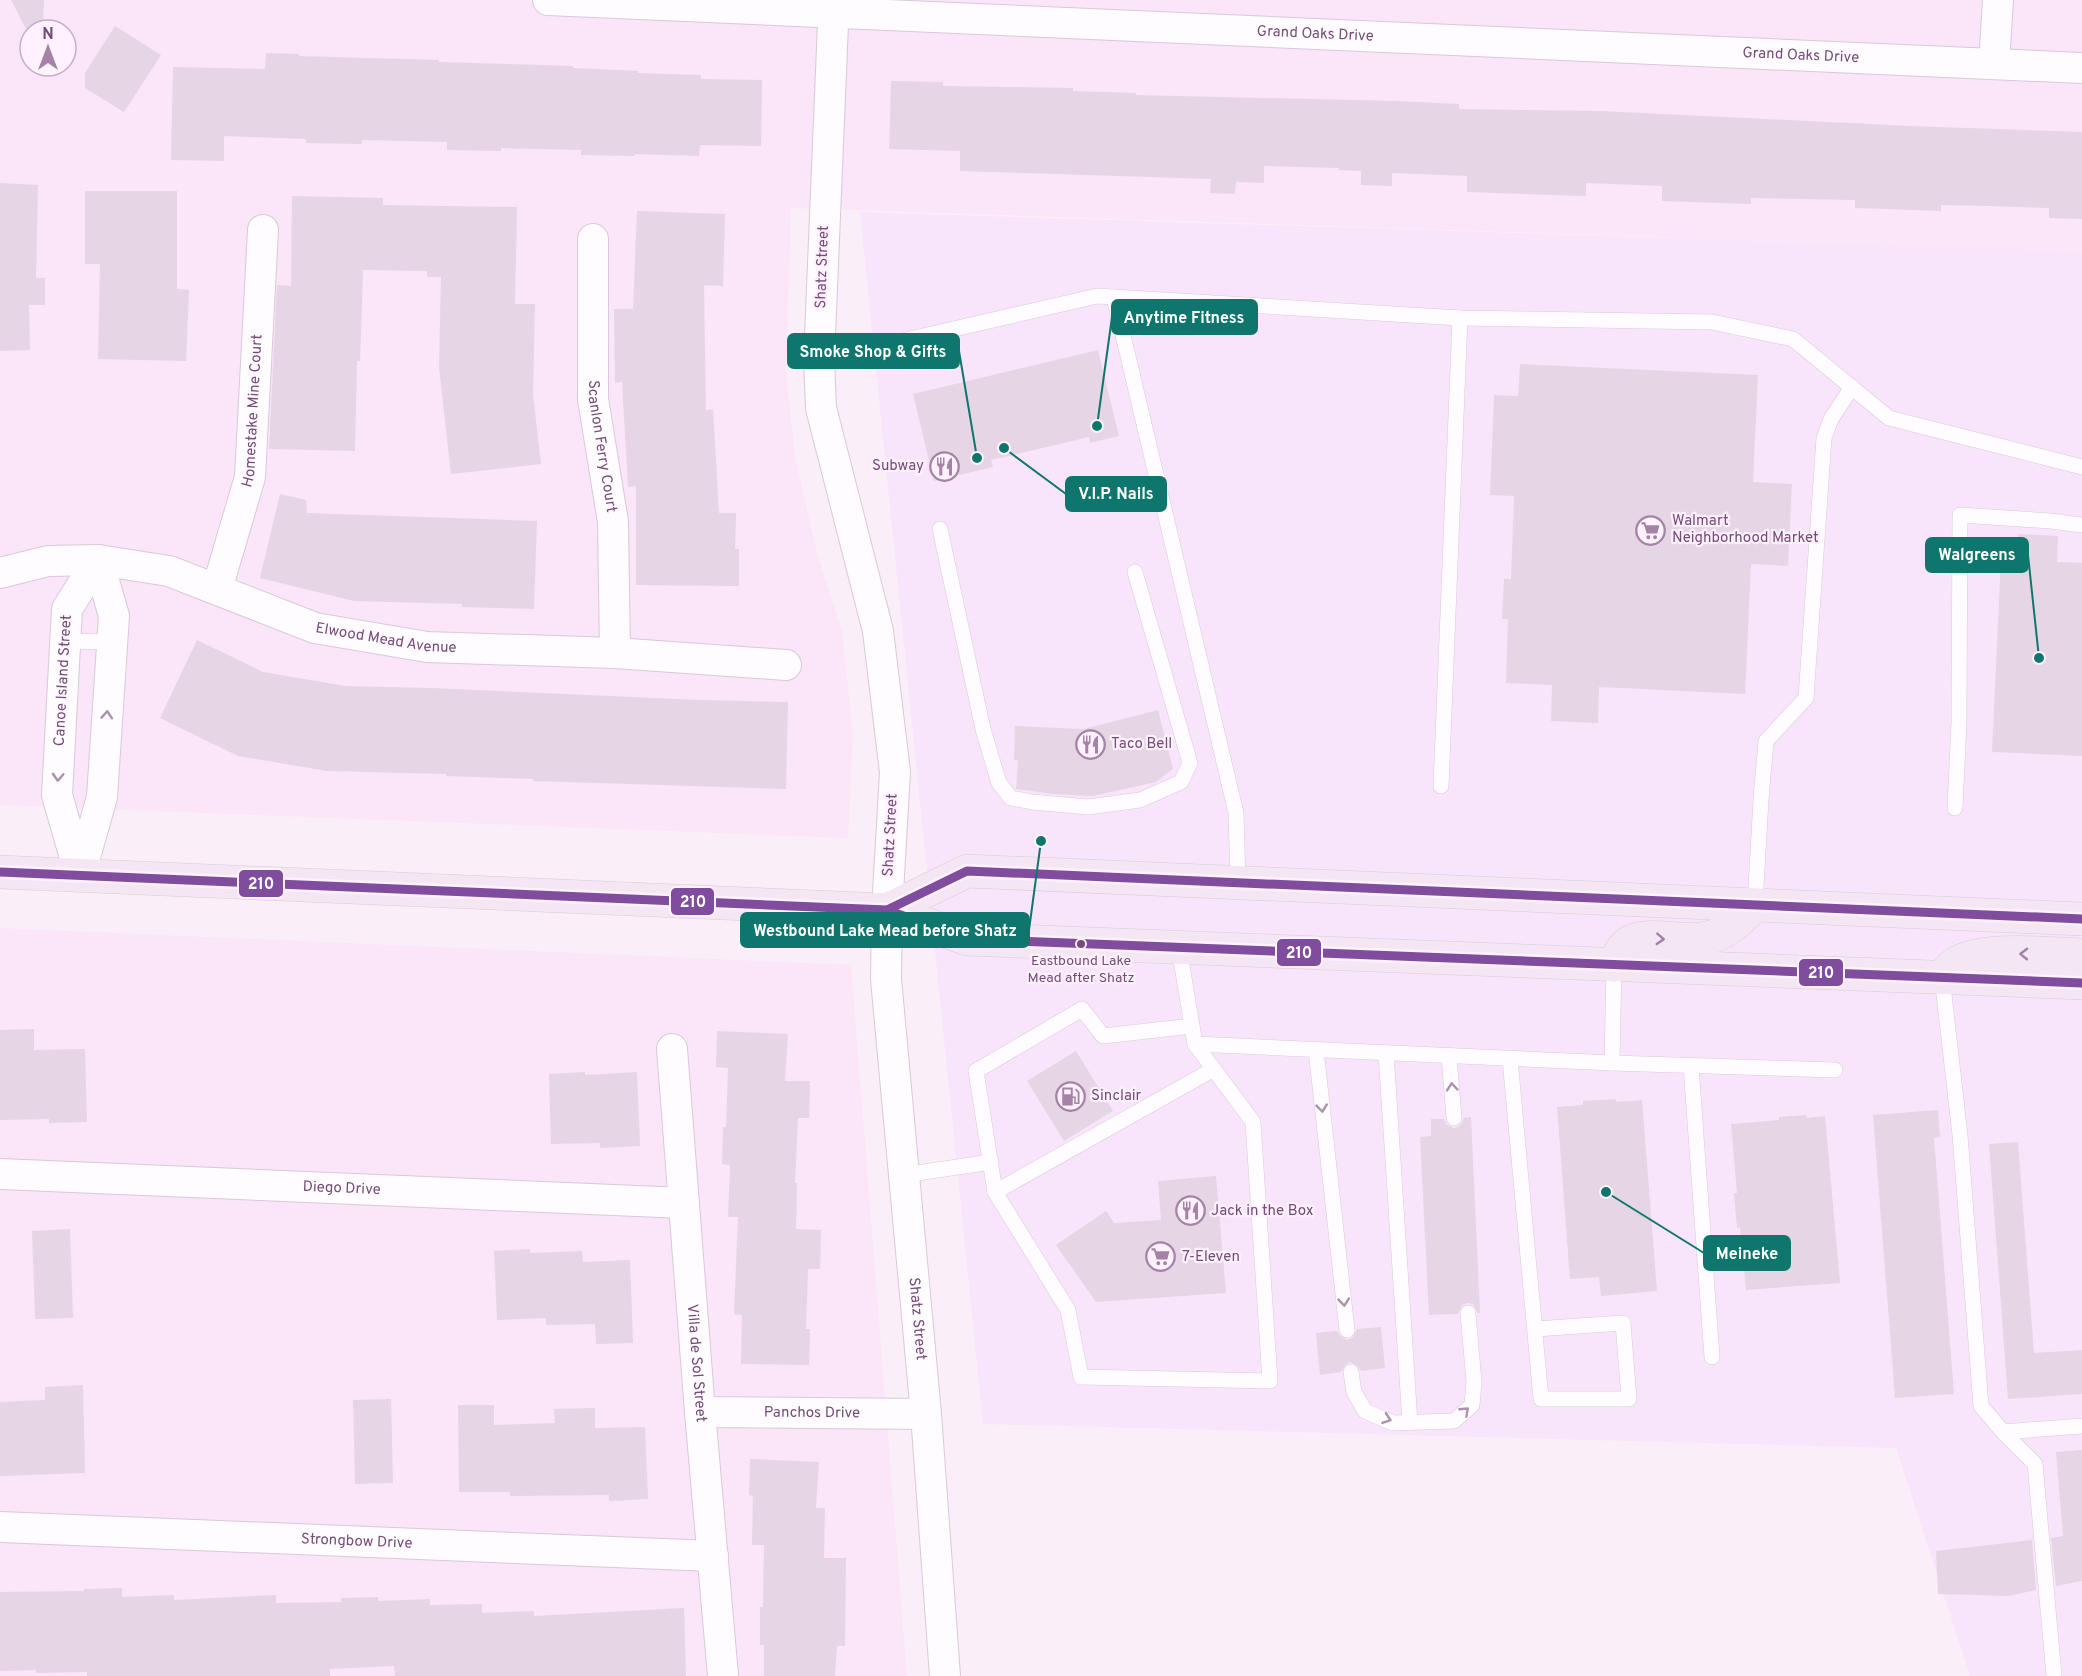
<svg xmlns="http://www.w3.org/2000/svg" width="2082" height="1676" font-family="Overpass,sans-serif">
	<rect width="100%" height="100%" fill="#faeef8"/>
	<!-- residential -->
	<g fill="#fbe5f8" fill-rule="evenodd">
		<path d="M0,0H2082V251L791,208L786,372L795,456L816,549L842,631L853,735L848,838L0,805ZM30,30H66V66H30Z"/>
		<polygon points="0,928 851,965 907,1676 0,1676"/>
	</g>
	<!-- commercial -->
	<polygon fill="#f9e5fb" points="860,212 2082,251 2082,1676 1970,1676 1896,1448 983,1424"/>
	<!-- building -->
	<g fill="#e6d5e5">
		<polygon points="11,0 44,0 43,30 30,30 30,37"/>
		<polygon points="115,26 161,55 124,112 85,88 85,73"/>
		<polygon points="266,53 299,54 299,56 439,60 439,62 573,66 573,68 638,71 638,73 701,75 701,79 762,80 761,146 700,145 699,156 635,154 635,156 581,155 581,150 501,148 501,151 447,150 447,142 362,140 362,144 306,143 306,139 224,136 224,161 171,160 173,67 265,69"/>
		<polygon points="891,81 943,82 943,86 1073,88 1073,91 1136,93 1136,95 1395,101 1459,104 1459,109 1601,111 1909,126 2082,132 2082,219 2049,218 2049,208 1989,206 1941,205 1941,211 1855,208 1855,200 1751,198 1751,204 1662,201 1662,186 1586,183 1586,196 1467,192 1467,176 1392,173 1392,186 1361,185 1361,171 1339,170 1339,168 1264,166 1264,183 1236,182 1235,194 1210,193 1211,179 960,171 960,151 889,149"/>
		<polygon points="0,183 38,185 36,278 45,278 45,305 29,305 30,350 0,351"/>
		<polygon points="85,191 177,191 177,289 189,290 186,361 98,359 100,264 85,264"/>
		<polygon points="292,196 383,198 383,205 517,207 515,304 535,304 533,395 541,464 451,474 439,367 441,277 427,277 427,271 363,270 360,361 357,361 355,451 269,449 277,285 291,286"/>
		<polygon points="637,211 725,214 723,286 704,285 706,410 713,409 719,513 736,513 735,549 739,549 739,586 636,585 636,486 628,487 622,382 615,383 614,309 633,309"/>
		<polygon points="1098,350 1119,436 1090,443 1089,437 991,460 993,467 934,481 913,394"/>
		<polygon points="1520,364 1758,375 1753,482 1792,484 1788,566 1751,564 1745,694 1599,687 1598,723 1551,721 1552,685 1506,683 1508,619 1502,619 1504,579 1511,579 1514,496 1490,495 1492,447 1494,395 1518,396"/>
		<polygon points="280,494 306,500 307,513 537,521 534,609 462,607 462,604 354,601 260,578"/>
		<polygon points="2018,534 2058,536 2057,562 2082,563 2082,756 1992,752 2001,559 2017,560"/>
		<polygon points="197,640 263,672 345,686 432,688 700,700 788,702 786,789 533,781 534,779 446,776 446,774 327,771 238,756 160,718"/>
		<polygon points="1158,710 1173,769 1156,782 1093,796 1053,794 1016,789 1018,760 1014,760 1015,726 1084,729"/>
		<polygon points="34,1029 34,1050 85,1049 87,1122 49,1123 49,1119 0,1120 0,1030"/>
		<polygon points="717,1031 788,1034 785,1081 810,1081 809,1118 798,1118 795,1183 797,1183 796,1229 821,1230 820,1269 808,1269 806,1329 810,1329 809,1365 741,1364 742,1315 734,1314 738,1217 728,1217 730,1165 722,1164 723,1127 726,1127 728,1068 716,1067"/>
		<polygon points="1076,1051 1113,1111 1064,1141 1027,1081"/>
		<polygon points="585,1072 585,1075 637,1072 640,1146 600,1148 600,1143 551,1144 549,1074"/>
		<polygon points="1616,1099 1616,1102 1642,1100 1657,1291 1601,1296 1599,1277 1570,1279 1557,1107 1583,1105 1583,1101"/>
		<polygon points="1938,1110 1940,1137 1934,1138 1954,1394 1895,1398 1873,1115"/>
		<polygon points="1806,1115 1806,1118 1825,1116 1840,1283 1746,1290 1740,1227 1737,1228 1734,1193 1737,1193 1731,1124 1779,1120 1779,1117"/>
		<polygon points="1471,1117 1480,1313 1478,1313 1473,1304 1468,1303 1462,1305 1458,1314 1429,1315 1420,1137 1431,1136 1431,1119 1444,1119 1446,1124 1454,1128 1460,1126 1464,1118"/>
		<polygon points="2018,1142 2034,1353 2082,1350 2082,1394 2008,1399 1989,1144"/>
		<polygon points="1216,1176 1226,1293 1096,1302 1056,1245 1106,1211 1114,1223 1161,1220 1158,1181"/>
		<polygon points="70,1229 73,1318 35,1319 32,1231"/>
		<polygon points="530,1249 530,1253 582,1251 583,1262 630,1260 633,1343 596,1344 595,1324 546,1325 546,1318 497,1320 494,1251"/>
		<polygon points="1381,1327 1385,1368 1361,1371 1358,1366 1350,1362 1345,1365 1341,1372 1320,1375 1316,1333 1337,1331 1340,1336 1347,1340 1353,1337 1357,1329"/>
		<polygon points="83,1385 85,1473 0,1476 0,1402 45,1400 45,1387"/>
		<polygon points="391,1399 393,1483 355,1484 353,1400"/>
		<polygon points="458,1405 494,1405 494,1425 555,1423 554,1409 595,1408 595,1428 645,1427 648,1499 609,1501 609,1495 510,1496 510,1492 459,1492"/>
		<polygon points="2082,1450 2082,1581 2056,1586 2051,1538 2063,1536 2056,1452"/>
		<polygon points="750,1459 819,1462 816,1508 825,1508 824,1558 846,1558 845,1646 837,1646 835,1676 764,1676 764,1645 760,1645 760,1607 763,1607 764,1545 752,1545 753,1496 749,1495"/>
		<polygon points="2032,1540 2036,1590 2008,1596 1938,1594 1936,1551"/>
		<polygon points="122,1588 122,1597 174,1595 174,1600 276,1595 276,1603 341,1602 341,1598 378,1597 378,1601 430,1599 430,1605 482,1604 482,1613 534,1611 534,1616 684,1608 686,1676 395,1676 394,1666 330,1669 330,1676 87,1676 87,1672 36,1673 36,1670 0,1671 0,1592 84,1591 84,1589"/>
	</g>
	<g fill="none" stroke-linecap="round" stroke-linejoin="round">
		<defs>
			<g id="lane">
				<polyline points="1114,297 1236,813 1238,882"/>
				<polyline points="819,360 1097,296 1460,318 1712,322 1793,339 1889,418 2082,467"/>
				<polyline points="940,529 983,729 999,783 1011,798 1032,802 1088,807 1140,800 1181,782 1190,763 1135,572"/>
				<polyline points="65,641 112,642"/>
				<polyline points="1441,786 1460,318"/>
				<polyline points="1955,808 1959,722 1960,515 2051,521 2082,525"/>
				<polyline points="1755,905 1761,799 1766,741 1806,698 1824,438 1831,419 1852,387"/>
				<polyline points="1179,948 1195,1044 1612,1063"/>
				<polyline points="1614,965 1612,1063 1835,1070"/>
				<polyline points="1942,977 1960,1135 1981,1406 2003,1432 2035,1464 2054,1676"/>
				<polyline points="1195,1044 1253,1122 1270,1381 1081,1377 1068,1310 995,1192 1214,1069"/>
				<polyline points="1316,1050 1347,1330"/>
				<polyline points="1386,1053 1410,1423"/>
				<polyline points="1449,1056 1454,1118"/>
				<polyline points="1510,1059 1541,1399 1629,1399 1623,1323 1535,1329"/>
				<polyline points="1691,1066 1712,1357"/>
				<polyline points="904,1175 991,1162"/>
				<polyline points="995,1192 976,1071 1082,1009 1103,1036 1192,1026"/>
				<polyline points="1351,1372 1354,1392 1365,1411 1393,1423 1454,1421 1472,1405 1474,1382 1468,1313"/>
				<polyline points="2003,1432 2082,1426"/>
			</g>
			<g id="street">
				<path id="s1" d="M548,0L2082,68"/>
				<path id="s2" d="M834,0L819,360L821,408L878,631L895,772L887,910L886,979L926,1414L945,1676"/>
				<polyline points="1994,64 1998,0"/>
				<path id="s3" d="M593,239V399L613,522L615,653"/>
				<path id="s4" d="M0,573L48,561L98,560L169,571L315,628L427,647L615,653L786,665"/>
				<path id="s5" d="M217,589L250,477L263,230"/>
				<path id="s6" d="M80,875L57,795L67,609L98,560"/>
				<polyline points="80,875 102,797 114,616 98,560"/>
				<path id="s7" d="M672,1049L700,1412L723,1676"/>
				<path id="s8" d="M0,1174L684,1203"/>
				<path id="s9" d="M700,1412L926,1414"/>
				<path id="s10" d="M0,1527L713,1556"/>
			</g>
			<g id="primary">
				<polyline points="0,872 887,910 967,939 2082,983"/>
				<polyline points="887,910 967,871 2082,919"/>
				<path d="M1614,965C1618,956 1622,947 1630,942C1647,932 1680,942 1701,939C1725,936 1739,921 1755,905"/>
				<path d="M1942,977C1946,973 1950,967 1955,964C1980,946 2051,954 2082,955"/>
			</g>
		</defs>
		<!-- lane casing -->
		<use href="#lane" stroke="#d8cad7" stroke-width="16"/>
		<!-- street casing -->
		<use href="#street" stroke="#d8cad7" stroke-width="32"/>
		<!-- primary casing -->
		<use href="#primary" stroke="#dacada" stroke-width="34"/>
		<!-- lane -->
		<use href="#lane" stroke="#fefcfe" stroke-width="15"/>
		<!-- street -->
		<use href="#street" stroke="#fefcfe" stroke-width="30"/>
		<!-- primary -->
		<use href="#primary" stroke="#f4e6f2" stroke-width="33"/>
		<defs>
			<g id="bus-1">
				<polyline points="0,872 887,910 967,939 2082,983"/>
				<polyline points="887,910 967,871 2082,919"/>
			</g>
		</defs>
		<!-- bus-1 casing -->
		<use href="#bus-1" stroke="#fff1fd" stroke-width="14"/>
		<!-- bus-1 -->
		<use href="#bus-1" stroke="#804c9e" stroke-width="9"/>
	</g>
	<!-- one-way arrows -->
	<defs><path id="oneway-chevron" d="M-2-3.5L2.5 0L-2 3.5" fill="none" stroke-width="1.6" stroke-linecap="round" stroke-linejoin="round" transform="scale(1.5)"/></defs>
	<g stroke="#ac91af">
		<use href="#oneway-chevron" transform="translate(107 715) rotate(-86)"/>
		<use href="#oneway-chevron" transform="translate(58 777) rotate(93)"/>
		<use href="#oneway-chevron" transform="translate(1452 1087) rotate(-95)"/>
		<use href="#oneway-chevron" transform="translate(1322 1108) rotate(84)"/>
		<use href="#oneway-chevron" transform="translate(1344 1302) rotate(84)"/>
		<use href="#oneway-chevron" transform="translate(1465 1411) rotate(-43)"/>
		<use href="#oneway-chevron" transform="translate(1387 1419) rotate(19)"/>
	</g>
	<g stroke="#a281a5">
		<use href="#oneway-chevron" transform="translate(1660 939) rotate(3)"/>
		<use href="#oneway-chevron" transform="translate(2024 954) rotate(-179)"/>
	</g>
	<!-- icons -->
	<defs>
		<symbol id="restaurant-ring" viewBox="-11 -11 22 22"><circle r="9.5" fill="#fff1fd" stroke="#a483a7" stroke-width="1.5"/><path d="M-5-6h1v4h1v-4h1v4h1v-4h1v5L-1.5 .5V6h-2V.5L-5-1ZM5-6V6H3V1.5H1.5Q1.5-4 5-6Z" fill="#a483a7"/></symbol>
		<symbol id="supermarket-ring" viewBox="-11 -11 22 22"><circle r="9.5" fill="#fff1fd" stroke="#a483a7" stroke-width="1.5"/><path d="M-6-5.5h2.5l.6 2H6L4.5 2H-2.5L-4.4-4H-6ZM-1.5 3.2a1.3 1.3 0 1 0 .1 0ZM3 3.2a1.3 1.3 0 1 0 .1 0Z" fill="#a483a7"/></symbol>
		<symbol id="fuel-ring" viewBox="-11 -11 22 22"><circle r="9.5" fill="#fff1fd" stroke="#a483a7" stroke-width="1.5"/><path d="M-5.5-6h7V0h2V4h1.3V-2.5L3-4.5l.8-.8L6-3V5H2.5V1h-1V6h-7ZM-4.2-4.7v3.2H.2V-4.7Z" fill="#a483a7"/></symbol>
	</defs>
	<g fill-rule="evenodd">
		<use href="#restaurant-ring" x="928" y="450" width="33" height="33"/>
		<use href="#supermarket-ring" x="1634" y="514" width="33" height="33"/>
		<use href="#restaurant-ring" x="1074" y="728" width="33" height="33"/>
		<use href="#fuel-ring" x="1054" y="1080" width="33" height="33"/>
		<use href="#restaurant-ring" x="1174" y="1194" width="33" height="33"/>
		<use href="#supermarket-ring" x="1144" y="1240" width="33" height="33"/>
	</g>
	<!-- markers -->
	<circle fill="#764a7b" stroke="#fff1fd" stroke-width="2" cx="1081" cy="944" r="5"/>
	<g text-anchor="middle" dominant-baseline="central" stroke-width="4.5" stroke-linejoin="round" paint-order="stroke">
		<!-- bus labels -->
		<g font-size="14" fill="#764a7b" stroke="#fff1fd">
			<text x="1081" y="961">Eastbound Lake<tspan x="1081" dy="17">Mead after Shatz</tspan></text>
		</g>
		<!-- street labels -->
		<g font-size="15" fill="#764a7b" stroke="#fff1fd">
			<text stroke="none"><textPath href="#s1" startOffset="768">Grand Oaks Drive</textPath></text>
			<text stroke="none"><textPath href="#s1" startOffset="1254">Grand Oaks Drive</textPath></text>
			<text transform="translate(823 267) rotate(-88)">Shatz Street</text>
			<text stroke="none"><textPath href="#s5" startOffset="183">Homestake Mine Court</textPath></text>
			<text stroke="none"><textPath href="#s3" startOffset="208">Scanlon Ferry Court</textPath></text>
			<text stroke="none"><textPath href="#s4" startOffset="400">Elwood Mead Avenue</textPath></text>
			<text stroke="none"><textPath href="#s6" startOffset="198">Canoe Island Street</textPath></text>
			<text transform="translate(891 835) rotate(-87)">Shatz Street</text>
			<text stroke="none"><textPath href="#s8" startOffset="342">Diego Drive</textPath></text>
			<text stroke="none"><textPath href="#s2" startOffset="1329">Shatz Street</textPath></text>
			<text stroke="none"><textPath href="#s7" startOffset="315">Villa de Sol Street</textPath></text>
			<text stroke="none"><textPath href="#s9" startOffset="112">Panchos Drive</textPath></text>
			<text stroke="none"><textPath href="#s10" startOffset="357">Strongbow Drive</textPath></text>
		</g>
		<!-- poi labels -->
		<g font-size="15" fill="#764a7b" stroke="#fff1fd" text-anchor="start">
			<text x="924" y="466" text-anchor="end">Subway</text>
			<text x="1672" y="521">Walmart<tspan x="1672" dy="17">Neighborhood Market</tspan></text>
			<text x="1111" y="744">Taco Bell</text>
			<text x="1091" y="1096">Sinclair</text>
			<text x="1211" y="1211">Jack in the Box</text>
			<text x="1182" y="1257">7-Eleven</text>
		</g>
	</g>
	<!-- callouts -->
	<path fill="none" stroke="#0f766e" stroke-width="2" d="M1097 426L1112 317M977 458L959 351M1004 448L1066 494M2039 658L2028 555M1041 841L1029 930M1606 1192L1704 1253"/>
	<g fill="#0f766e" stroke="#fff1fd" stroke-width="2">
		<circle cx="1097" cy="426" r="6"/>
		<circle cx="977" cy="458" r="6"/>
		<circle cx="1004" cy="448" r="6"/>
		<circle cx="2039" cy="658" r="6"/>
		<circle cx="1041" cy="841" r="6"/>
		<circle cx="1606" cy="1192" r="6"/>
	</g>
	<g fill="#0f766e" stroke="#0f766e" stroke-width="2">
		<rect x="1112" y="300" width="145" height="34" rx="6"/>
		<rect x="788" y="334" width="171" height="34" rx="6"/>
		<rect x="1066" y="477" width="100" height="34" rx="6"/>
		<rect x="1926" y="538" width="102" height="34" rx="6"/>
		<rect x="741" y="913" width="288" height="34" rx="6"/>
		<rect x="1704" y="1236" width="86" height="34" rx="6"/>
	</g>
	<g font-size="16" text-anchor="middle" font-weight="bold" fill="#fff">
		<text x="1184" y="323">Anytime Fitness</text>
		<text x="873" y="357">Smoke Shop &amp; Gifts</text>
		<text x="1116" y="499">V.I.P. Nails</text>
		<text x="1977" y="560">Walgreens</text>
		<text x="885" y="936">Westbound Lake Mead before Shatz</text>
		<text x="1747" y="1259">Meineke</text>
	</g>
	<g stroke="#fff1fd" stroke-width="2">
		<rect x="238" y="869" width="46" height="29" rx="6" fill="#804c9e"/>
		<rect x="670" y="887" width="45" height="29" rx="6" fill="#804c9e"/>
		<rect x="1276" y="938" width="46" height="29" rx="6" fill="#804c9e"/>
		<rect x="1798" y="958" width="46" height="29" rx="6" fill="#804c9e"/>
	</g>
	<g font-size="16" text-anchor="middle" font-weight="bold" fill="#fff">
		<text x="261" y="889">210</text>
		<text x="693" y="907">210</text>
		<text x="1299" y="958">210</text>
		<text x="1821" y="978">210</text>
	</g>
	<!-- north arrow -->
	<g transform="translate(48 48)"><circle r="28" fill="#fff1fd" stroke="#c8aec9" stroke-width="1.5"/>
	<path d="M0-4.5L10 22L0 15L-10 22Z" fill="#a483a7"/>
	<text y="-9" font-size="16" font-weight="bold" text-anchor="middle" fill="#764a7b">N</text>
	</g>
</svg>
